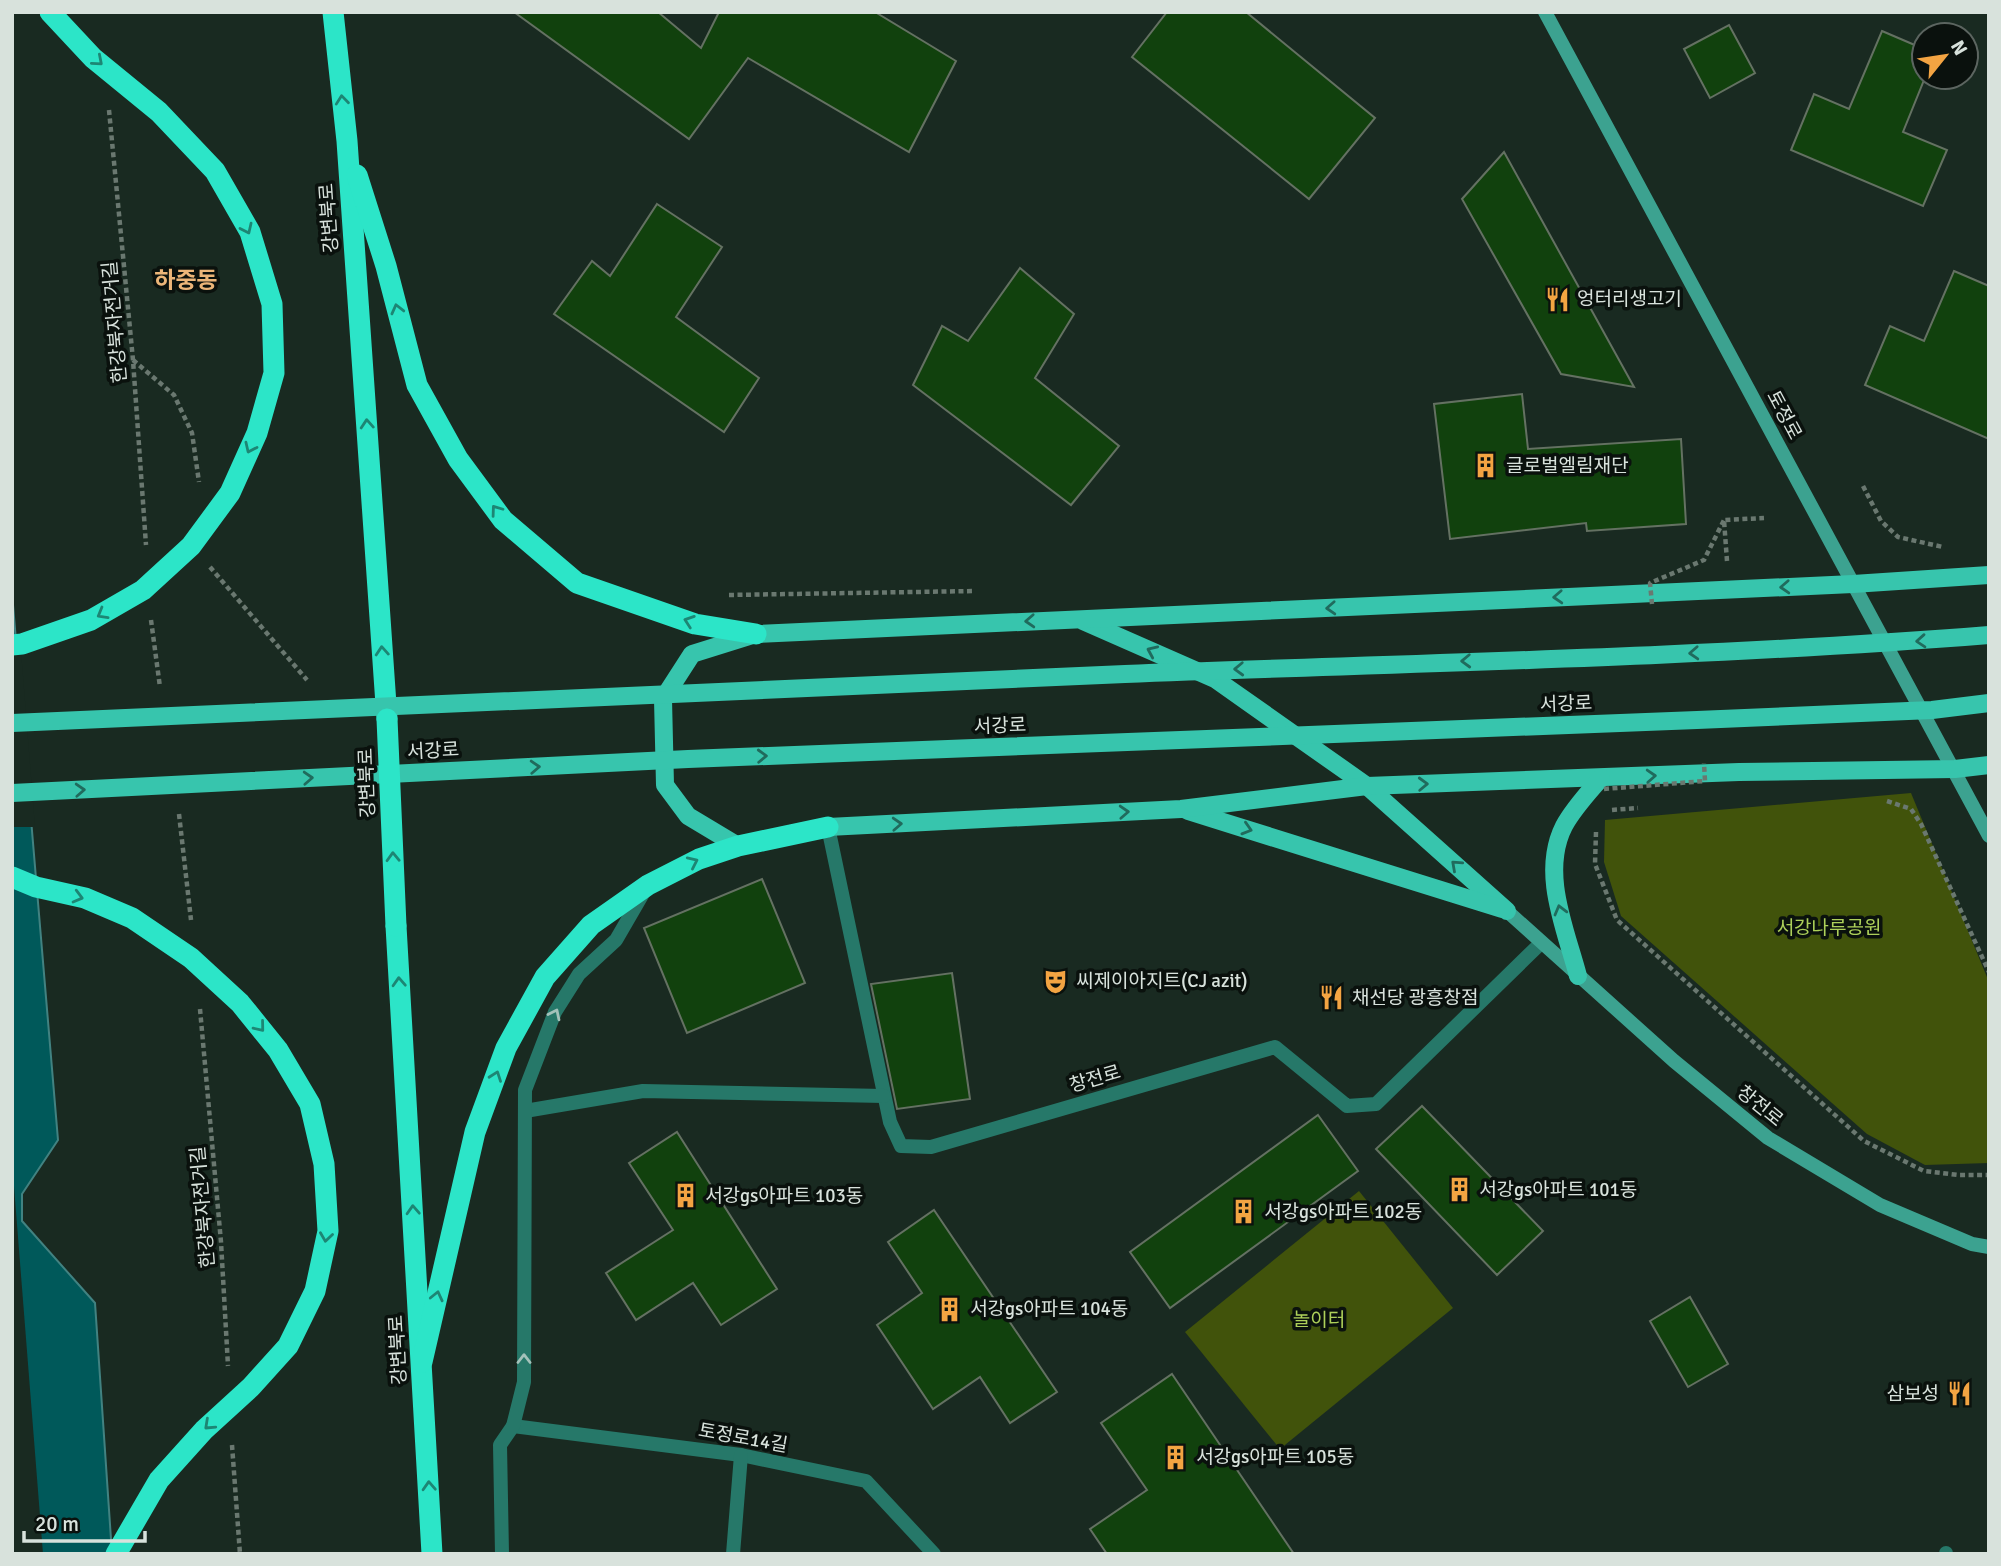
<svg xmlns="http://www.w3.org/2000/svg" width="2001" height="1566" font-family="Signika,'Noto Sans KR',sans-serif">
	<rect width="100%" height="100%" fill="#192a21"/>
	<!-- green -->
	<g fill="#41530b">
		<polygon points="1911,793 1989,982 1989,1163 1925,1165 1867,1134 1621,916 1604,862 1605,820"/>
		<polygon points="1359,1191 1453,1308 1280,1449 1185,1332"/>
	</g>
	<!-- water -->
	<polygon fill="#00595a" stroke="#418281" stroke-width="2" points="12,593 58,1140 22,1194 22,1221 95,1303 112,1554 12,1554"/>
	<!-- pier -->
	<g fill="#192a21">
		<polygon points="21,651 35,827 12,827 12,652"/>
		<polygon points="12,1161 43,1554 12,1554"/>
	</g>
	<!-- building -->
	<g fill="#11410d" stroke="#647162" stroke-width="2">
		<polygon points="514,12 658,12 701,48 719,12 875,12 956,61 909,152 748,58 689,139"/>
		<polygon points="1167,12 1246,12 1375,118 1309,199 1132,57"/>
		<polygon points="1729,25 1755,73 1710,98 1684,49"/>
		<polygon points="1882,31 1924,49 1924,80 1903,132 1947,150 1923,206 1791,150 1814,94 1849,109"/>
		<polygon points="1504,152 1634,387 1561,374 1462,199"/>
		<polygon points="657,204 722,247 676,317 759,378 724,432 554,314 592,261 610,276"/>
		<polygon points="1020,268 1074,314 1035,378 1119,446 1071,505 913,385 942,326 968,341"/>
		<polygon points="1954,271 1989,286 1989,439 1865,385 1890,326 1924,341"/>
		<polygon points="1522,394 1528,449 1681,439 1686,524 1587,531 1586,523 1450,539 1434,404"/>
		<polygon points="762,879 805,983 687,1033 644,928"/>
		<polygon points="952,973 970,1099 897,1109 871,984"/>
		<polygon points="1422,1106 1543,1231 1497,1275 1376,1149"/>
		<polygon points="1318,1115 1358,1171 1170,1308 1130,1252"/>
		<polygon points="677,1132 777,1289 721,1325 693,1283 636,1320 606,1273 673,1230 629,1163"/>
		<polygon points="934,1210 1057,1392 1010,1423 980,1377 933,1409 877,1325 922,1293 888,1242"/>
		<polygon points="1690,1297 1728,1364 1688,1387 1650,1321"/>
		<polygon points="1172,1374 1294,1554 1107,1554 1090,1529 1147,1490 1101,1423"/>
	</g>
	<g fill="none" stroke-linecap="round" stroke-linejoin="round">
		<!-- path -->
		<g stroke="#6a7870" stroke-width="4.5" stroke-dasharray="5 3.5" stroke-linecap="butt">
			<polyline points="109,110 133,360 146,545"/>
			<polyline points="133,360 174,395 192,433 199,482"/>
			<polyline points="1863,486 1881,521 1898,537 1943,547"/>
			<polyline points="1727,561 1724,520 1764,518"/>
			<polyline points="210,567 307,680"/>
			<polyline points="729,595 975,591"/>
			<polyline points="151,620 160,687"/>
			<polyline points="1887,801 1911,809 1921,824 1989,972"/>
			<polyline points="1612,810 1638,808"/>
			<polyline points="179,814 191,920"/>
			<polyline points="1596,832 1595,864 1617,920 1864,1141 1924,1171 1958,1175 1989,1175"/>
			<polyline points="200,1009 221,1242 228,1366"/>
			<polyline points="232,1445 240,1554"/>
		</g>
		<!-- street -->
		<g stroke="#267869" stroke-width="14">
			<polyline points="828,827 890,1122 901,1146 931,1147 1275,1047 1347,1106 1376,1104 1541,943"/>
			<polyline points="525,1111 643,1091 884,1096"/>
			<polyline points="513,1426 741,1455 866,1481 934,1554"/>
			<polyline points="502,1554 500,1445 513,1426 524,1382 525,1090 555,1012 579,974 616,940 645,890"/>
			<polyline points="733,1554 741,1455"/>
			<polyline points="1946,1554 1946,1553"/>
		</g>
		<!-- secondary -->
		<g stroke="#3ca290" stroke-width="14">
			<polyline points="1545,12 1989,836"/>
			<polyline points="1507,911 1674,1061 1768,1138 1880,1205 1972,1244 1989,1247"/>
		</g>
		<!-- primary -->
		<g stroke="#37c5ad" stroke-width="18">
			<polyline points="1083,621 1215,679 1367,786 1507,911"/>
			<polyline points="1188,811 1502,909"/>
			<polyline points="828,827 1181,809 1367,786 1739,772 1955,769 1989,765"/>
			<polyline points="738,846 688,816 665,785 663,699 692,654 756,634 1853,584 1989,575"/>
			<path d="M1578,976C1566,930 1540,873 1564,826C1573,809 1588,793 1601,778"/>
		</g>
		<!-- highway -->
		<g stroke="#2ce5c8" stroke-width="21">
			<polyline points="333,12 347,141 387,719"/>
			<polyline points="357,175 386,266 417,385 458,459 503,520 577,583 695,624 756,634"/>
			<polyline points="396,926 432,1554"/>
			<polyline points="422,1362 475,1132 506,1048 545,977 591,925 648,885 699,859 738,846 828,827"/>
		</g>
		<!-- path-bridge -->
		<g stroke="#6a7870" stroke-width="4.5" stroke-dasharray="5 3.5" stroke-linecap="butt">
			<polyline points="1652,604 1650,583 1704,560 1724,520"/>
			<polyline points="1604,789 1705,781 1704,763"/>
		</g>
		<!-- primary-bridge -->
		<g stroke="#37c5ad" stroke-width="18">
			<path d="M12,723C383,705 754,687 1125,674C1413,663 1701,658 1989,635"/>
			<polyline points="12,793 688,759 1697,720 1932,710 1989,703"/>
		</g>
		<!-- highway-bridge -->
		<g stroke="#2ce5c8" stroke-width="21">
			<polyline points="12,645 22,644 91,620 143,590 191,546 230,493 257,433 274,373 272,304 250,232 215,171 159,112 93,58 50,12"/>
			<polyline points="387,719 396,926"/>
			<polyline points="12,877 36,887 85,898 132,918 191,958 240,1003 278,1050 310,1104 324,1164 328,1231 315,1291 288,1346 251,1387 204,1430 159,1480 116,1554"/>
		</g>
	</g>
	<!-- one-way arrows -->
	<defs><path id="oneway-chevron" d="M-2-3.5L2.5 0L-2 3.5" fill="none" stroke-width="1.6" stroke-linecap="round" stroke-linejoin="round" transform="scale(1.75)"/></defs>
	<g stroke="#1d8674">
		<use href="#oneway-chevron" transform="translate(98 61) rotate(41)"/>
		<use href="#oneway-chevron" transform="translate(342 100) rotate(-96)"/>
		<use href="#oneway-chevron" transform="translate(247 229) rotate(65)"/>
		<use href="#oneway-chevron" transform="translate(397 309) rotate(-104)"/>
		<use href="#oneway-chevron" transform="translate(367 424) rotate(-94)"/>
		<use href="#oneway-chevron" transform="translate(250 448) rotate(115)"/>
		<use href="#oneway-chevron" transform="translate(496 510) rotate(-126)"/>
		<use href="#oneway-chevron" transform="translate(102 614) rotate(150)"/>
		<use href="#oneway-chevron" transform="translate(689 621) rotate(-161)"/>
		<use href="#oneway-chevron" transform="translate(382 651) rotate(-94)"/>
		<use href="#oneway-chevron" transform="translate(393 857) rotate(-92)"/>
		<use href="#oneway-chevron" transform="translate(693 862) rotate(-25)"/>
		<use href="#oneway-chevron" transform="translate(78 897) rotate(15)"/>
		<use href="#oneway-chevron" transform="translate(399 982) rotate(-93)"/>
		<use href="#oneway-chevron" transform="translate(260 1027) rotate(51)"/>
		<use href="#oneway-chevron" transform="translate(496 1076) rotate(-70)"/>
		<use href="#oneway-chevron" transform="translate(413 1210) rotate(-93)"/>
		<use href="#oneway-chevron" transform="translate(326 1237) rotate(98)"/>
		<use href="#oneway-chevron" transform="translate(437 1296) rotate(-77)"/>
		<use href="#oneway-chevron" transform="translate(209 1425) rotate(137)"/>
		<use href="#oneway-chevron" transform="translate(429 1486) rotate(-93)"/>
	</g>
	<g stroke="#206b5d">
		<use href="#oneway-chevron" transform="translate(1785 587) rotate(177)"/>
		<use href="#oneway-chevron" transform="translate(1558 597) rotate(177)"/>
		<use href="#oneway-chevron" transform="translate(1331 608) rotate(177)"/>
		<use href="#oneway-chevron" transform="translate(1030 621) rotate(177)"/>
		<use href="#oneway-chevron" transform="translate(1921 641) rotate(176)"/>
		<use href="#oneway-chevron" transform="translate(1152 651) rotate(-156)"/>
		<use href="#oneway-chevron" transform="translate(1694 653) rotate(177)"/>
		<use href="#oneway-chevron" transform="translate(1466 661) rotate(178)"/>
		<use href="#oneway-chevron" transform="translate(1239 669) rotate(178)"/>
		<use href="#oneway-chevron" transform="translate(762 756) rotate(-2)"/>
		<use href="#oneway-chevron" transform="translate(535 767) rotate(-3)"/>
		<use href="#oneway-chevron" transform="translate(1651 776) rotate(-3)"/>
		<use href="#oneway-chevron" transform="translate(308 778) rotate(-3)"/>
		<use href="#oneway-chevron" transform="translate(1423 784) rotate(-2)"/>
		<use href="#oneway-chevron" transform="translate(80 790) rotate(-3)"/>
		<use href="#oneway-chevron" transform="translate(1124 812) rotate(-3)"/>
		<use href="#oneway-chevron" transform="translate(897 824) rotate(-3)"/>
		<use href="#oneway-chevron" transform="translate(1247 829) rotate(17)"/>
		<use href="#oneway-chevron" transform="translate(1456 865) rotate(-138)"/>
		<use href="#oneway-chevron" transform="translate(1560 910) rotate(-105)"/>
	</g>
	<g stroke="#a3c2ba">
		<use href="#oneway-chevron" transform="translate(555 1014) rotate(-64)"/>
		<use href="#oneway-chevron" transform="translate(524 1359) rotate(-90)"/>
	</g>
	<!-- icons -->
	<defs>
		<symbol id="restaurant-bare" viewBox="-9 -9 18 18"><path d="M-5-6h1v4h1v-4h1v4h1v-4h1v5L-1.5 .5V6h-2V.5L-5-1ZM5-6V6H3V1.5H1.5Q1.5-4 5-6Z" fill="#f3a442" stroke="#0a110d" stroke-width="2.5" paint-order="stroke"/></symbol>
		<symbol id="building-bare" viewBox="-9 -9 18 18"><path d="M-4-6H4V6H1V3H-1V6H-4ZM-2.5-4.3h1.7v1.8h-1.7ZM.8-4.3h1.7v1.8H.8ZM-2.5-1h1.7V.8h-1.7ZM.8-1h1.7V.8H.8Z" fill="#f3a442" stroke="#0a110d" stroke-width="2.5" paint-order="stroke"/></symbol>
		<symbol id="theatre-bare" viewBox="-9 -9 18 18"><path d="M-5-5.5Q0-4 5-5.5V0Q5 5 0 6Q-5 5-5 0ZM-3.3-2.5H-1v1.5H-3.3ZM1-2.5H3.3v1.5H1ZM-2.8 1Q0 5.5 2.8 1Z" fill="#f3a442" stroke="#0a110d" stroke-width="2.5" paint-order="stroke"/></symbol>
	</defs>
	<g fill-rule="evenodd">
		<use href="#restaurant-bare" x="1540" y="282" width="35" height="35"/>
		<use href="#building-bare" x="1468" y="448" width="35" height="35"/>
		<use href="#theatre-bare" x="1038" y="964" width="35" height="35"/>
		<use href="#restaurant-bare" x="1314" y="980" width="35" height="35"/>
		<use href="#building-bare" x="1442" y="1172" width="35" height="35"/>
		<use href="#building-bare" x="668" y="1178" width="35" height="35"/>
		<use href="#building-bare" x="1226" y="1194" width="35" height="35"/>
		<use href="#building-bare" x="932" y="1292" width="35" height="35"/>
		<use href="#restaurant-bare" x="1942" y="1376" width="35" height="35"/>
		<use href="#building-bare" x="1158" y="1440" width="35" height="35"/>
	</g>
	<g text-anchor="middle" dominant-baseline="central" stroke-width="7" stroke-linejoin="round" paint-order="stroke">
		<!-- street labels -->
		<g font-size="19" fill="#d8e2dc" stroke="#0a110d">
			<text transform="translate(329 218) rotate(-94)">강변북로</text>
			<text transform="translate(115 322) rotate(-95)">한강북자전거길</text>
			<text transform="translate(1784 415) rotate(62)">토정로</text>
			<text transform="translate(1566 704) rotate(-2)">서강로</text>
			<text transform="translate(1000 726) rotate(-2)">서강로</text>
			<text transform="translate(433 751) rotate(-3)">서강로</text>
			<text transform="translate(367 783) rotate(-92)">강변북로</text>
			<text transform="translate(1095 1079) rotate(-16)">창전로</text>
			<text transform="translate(1760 1106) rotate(39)">창전로</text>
			<text transform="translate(203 1207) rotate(-95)">한강북자전거길</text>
			<text transform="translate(398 1350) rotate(-93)">강변북로</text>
			<text transform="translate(743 1438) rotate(10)">토정로14길</text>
		</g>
		<!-- poi labels -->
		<g font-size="19" fill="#d8e2dc" stroke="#0a110d" text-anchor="start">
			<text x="1577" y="299">엉터리생고기</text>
			<text x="1506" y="466">글로벌엘림재단</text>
			<text x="1076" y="981">씨제이아지트(CJ azit)</text>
			<text x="1352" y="998">채선당 광흥창점</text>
			<text x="1479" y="1190">서강gs아파트 101동</text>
			<text x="705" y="1196">서강gs아파트 103동</text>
			<text x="1264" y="1212">서강gs아파트 102동</text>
			<text x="970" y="1309">서강gs아파트 104동</text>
			<text x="1939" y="1394" text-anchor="end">삼보성</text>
			<text x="1196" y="1457">서강gs아파트 105동</text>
		</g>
		<!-- park labels -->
		<g font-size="19" fill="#add05a" stroke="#0a110d">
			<text x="1829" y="928">서강나루공원</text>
			<text x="1319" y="1320">놀이터</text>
		</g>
		<!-- quarter labels -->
		<g font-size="23" font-weight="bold" fill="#ebb578" stroke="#0a110d">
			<text x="186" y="280">하중동</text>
		</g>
	</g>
	<!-- border -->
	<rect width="2001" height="1566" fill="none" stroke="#d8e2dc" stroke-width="28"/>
	<!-- north arrow -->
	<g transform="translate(1945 56) rotate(60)"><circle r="33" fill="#0a110d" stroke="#5c6560" stroke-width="2"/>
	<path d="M0-5L12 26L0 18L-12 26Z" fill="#f3a442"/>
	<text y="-10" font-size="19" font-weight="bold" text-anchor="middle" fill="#d8e2dc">N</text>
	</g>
	<!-- scale -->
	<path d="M24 1531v10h121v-10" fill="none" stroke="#d8e2dc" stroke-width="3.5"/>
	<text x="35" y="1531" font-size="21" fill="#d8e2dc" stroke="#0a110d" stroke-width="5" paint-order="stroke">20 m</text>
</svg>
